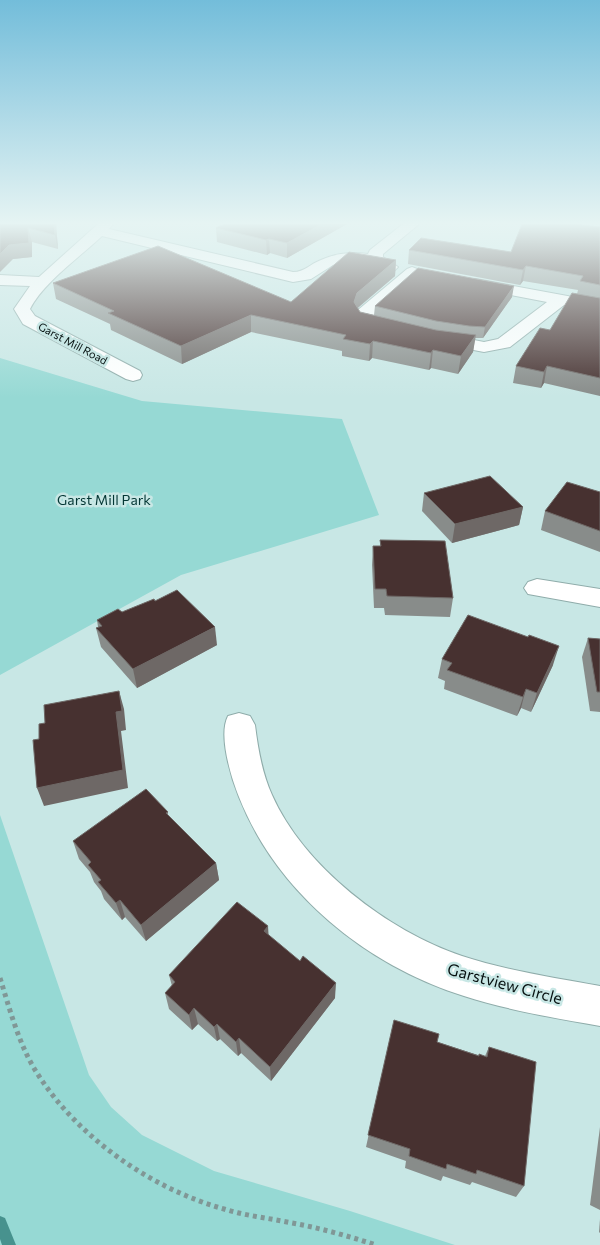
<svg xmlns="http://www.w3.org/2000/svg" width="600" height="1245" font-family="Commissioner,sans-serif">
	<rect width="100%" height="100%" fill="#c8e7e5"/>
	<!-- green -->
	<g fill="#96d9d4">
		<polygon points="0,358 142,401 342,419 379,515 181,575 0,675"/>
		<polygon points="0,815 89,1075 111,1107 142,1135 214,1171 350,1211 455,1245 0,1245"/>
	</g>
	<g fill="none" stroke-linecap="round" stroke-linejoin="round">
		<!-- stream -->
		<polygon fill="#47928e" fill-rule="evenodd" points="0,1216 5,1218 16,1245 2,1245 0,1239"/>
		<defs>
			<g id="street">
				<path d="M98,224H113L109,229L293,272C305,272 310,264 321,260C336,253 352,252 368,254L370,250L403,224H419L383,254V257L398,267L395,270H385L372,263L346,262L333,265L311,279L293,282L102,236C81,256 43,283 30,309L35,316L140,371L142,375L140,379L133,381L126,379L23,324L14,309L30,286L0,285V275L39,277Z"/>
				<polygon points="412,267 417,269 420,272 417,275 371,318 397,324 400,328 397,332 391,333 360,327 355,318 358,310 407,269"/>
				<polygon points="476,279 600,302 600,312 564,305 510,347 484,352 432,342 429,338 432,334 438,333 484,342 498,339 547,302 470,287 468,284 470,281"/>
				<polygon points="537,579 600,589 600,607 528,594 524,588 528,582"/>
				<path d="M239,713L250,716L255,725C258,749 262,773 272,795C304,867 388,931 462,956C504,970 556,978 600,986V1026C555,1018 507,1010 464,996C366,965 277,893 239,797C231,777 218,735 228,716Z"/>
			</g>
		</defs>
		<!-- street casing -->
		<use href="#street" stroke="#8facaa" stroke-width="2"/>
		<!-- path -->
		<path stroke="#809796" stroke-width="5" stroke-dasharray="4 4" stroke-linecap="butt" d="M0,978C10,1010 19,1045 37,1073C78,1138 152,1189 224,1209C246,1216 269,1218 292,1223C320,1228 348,1236 376,1245"/>
		<!-- street -->
		<use href="#street" fill="#fff" fill-rule="evenodd"/>
	</g>
	<!-- wall -->
	<g fill="#888c8a">
		<polygon points="0,224 56,224 58,249 32,242 32,257 13,259"/>
		<polygon points="224,224 347,224 287,258 270,253 267,255 217,242 216,228"/>
		<polygon points="600,227 600,396 544,383 541,388 513,383 516,366 550,330 577,294 578,290 523,281 520,285 408,264 409,250 511,252"/>
		<polygon points="396,260 395,276 358,308 360,312 374,315 375,306 512,297 483,338 475,338 473,352 458,374 431,368 429,370 372,358 369,361 342,356 342,351 251,332 182,364 111,330 110,324 56,299 53,283 291,302"/>
		<polygon points="600,492 600,552 541,530 545,511"/>
		<polygon points="424,493 523,507 519,525 452,543 422,511"/>
		<polygon points="380,540 453,598 450,617 385,615 384,608 374,608 372,565 373,546 380,546"/>
		<polygon points="122,612 217,645 137,688 101,647 96,628 98,627 97,620"/>
		<polygon points="588,638 600,639 600,712 590,711 582,657"/>
		<polygon points="442,659 553,665 531,712 521,708 517,716 444,689 445,681 438,678"/>
		<polygon points="168,812 168,815 216,863 219,880 146,941 125,917 122,920 104,899 101,891 94,882 90,872 79,859 73,841"/>
		<polygon points="268,926 268,935 335,998 271,1081 241,1053 238,1056 220,1039 217,1041 198,1024 192,1030 169,1009 165,993 172,986 169,975"/>
		<polygon points="394,1020 437,1042 478,1055 485,1056 489,1047 524,1186 516,1197 472,1182 470,1185 443,1176 441,1181 405,1168 406,1161 366,1147"/>
		<polygon points="600,1127 600,1210 590,1205"/>
		<polygon points="600,1219 600,1233 599,1232"/>
	</g>
	<!-- shaded-wall -->
	<g fill="#6e6866">
		<polygon points="54,224 56,224 58,249 55,235"/>
		<polygon points="322,224 347,224 287,258 287,243"/>
		<polygon points="28,228 32,242 32,257 13,259 0,272 0,254 9,245"/>
		<polygon points="269,239 270,253 267,255 266,240"/>
		<polygon points="396,260 395,276 356,309 354,302 357,293"/>
		<polygon points="526,266 523,281 520,285 523,270"/>
		<polygon points="514,286 512,297 483,338 485,327"/>
		<polygon points="251,315 251,332 182,364 181,346"/>
		<polygon points="476,335 473,352 458,374 461,356"/>
		<polygon points="373,341 372,358 369,361 370,344"/>
		<polygon points="433,350 431,368 429,370 431,353"/>
		<polygon points="547,366 544,383 541,388 544,372"/>
		<polygon points="523,507 519,525 452,543 455,524"/>
		<polygon points="215,627 217,645 137,688 133,669"/>
		<polygon points="559,646 553,665 531,712 537,693"/>
		<polygon points="526,689 521,708 517,716 523,697"/>
		<polygon points="119,691 124,709 126,730 121,731 128,788 44,806 37,788"/>
		<polygon points="216,863 219,880 146,941 141,925"/>
		<polygon points="120,900 125,917 122,920 116,903"/>
		<polygon points="268,926 269,943 264,931"/>
		<polygon points="336,983 335,998 271,1081 270,1067"/>
		<polygon points="194,1008 198,1024 192,1030 189,1015"/>
		<polygon points="217,1024 220,1039 217,1041 214,1027"/>
		<polygon points="239,1038 241,1053 238,1056 236,1042"/>
	</g>
	<!-- building -->
	<g fill="#473130" stroke="#6e6866">
		<polygon points="0,224 54,224 55,235 28,228 29,243 9,245 0,254"/>
		<polygon points="224,224 322,224 287,243 269,239 266,240 216,228"/>
		<polygon points="522,224 576,224 600,227 600,285 580,281 583,276 526,266 523,270 409,250 421,238 511,252"/>
		<polygon points="158,246 291,302 349,252 396,260 357,293 354,302 360,312 436,330 476,335 461,356 433,350 431,353 373,341 370,344 343,339 346,335 251,315 181,346 108,313 114,311 53,283"/>
		<polygon points="418,268 514,286 485,327 469,326 436,321 375,306"/>
		<polygon points="572,293 600,298 600,378 547,366 544,372 516,366 540,328 550,330"/>
		<polygon points="490,476 523,507 455,524 424,493"/>
		<polygon points="567,482 600,492 600,531 545,511"/>
		<polygon points="380,540 445,541 453,598 387,596 386,589 375,589 373,546 381,546"/>
		<polygon points="177,590 215,627 133,669 96,628 102,626 97,620 118,609 122,612 154,599 155,601"/>
		<polygon points="468,615 528,637 529,635 559,646 537,693 526,689 523,697 447,670 452,663 442,659"/>
		<polygon points="588,638 600,639 600,692 597,692"/>
		<polygon points="119,691 122,711 116,712 123,770 37,788 33,740 39,739 39,724 45,723 44,705"/>
		<polygon points="146,789 168,812 166,813 216,863 141,925 120,900 116,903 98,882 101,880 88,865 91,862 73,841"/>
		<polygon points="237,902 268,926 264,931 300,961 303,956 336,983 270,1067 239,1038 236,1042 217,1024 214,1027 194,1008 189,1015 165,993 175,982 169,975"/>
		<polygon points="394,1020 439,1034 437,1042 479,1056 479,1054 487,1057 489,1047 536,1062 524,1186 477,1170 476,1174 447,1164 446,1169 409,1156 410,1149 368,1135"/>
	</g>
	<!-- sky -->
	<linearGradient id="sky" x2="0" y2="1"><stop stop-color="#73bdda"/><stop offset="0.56" stop-color="#e6f4f3"/><stop offset="1" stop-color="#e6f4f3" stop-opacity="0"/></linearGradient>
	<rect width="600" height="398" fill="url(#sky)"/>
	<g text-anchor="middle" dominant-baseline="central" stroke-width="5" stroke-linejoin="round" paint-order="stroke">
		<!-- far-street labels -->
		<g font-size="11" fill="#061010" stroke="#c8e7e5">
			<text transform="translate(73 343) rotate(28)">Garst Mill Road</text>
		</g>
		<!-- park labels -->
		<g font-size="14" fill="#043735" stroke="#c8e7e5">
			<text x="104" y="499">Garst Mill Park</text>
		</g>
		<!-- near-street labels -->
		<g font-size="16" fill="#061010" stroke="#c8e7e5">
			<text transform="translate(505 983) rotate(15)">Garstview Circle</text>
		</g>
	</g>
</svg>
